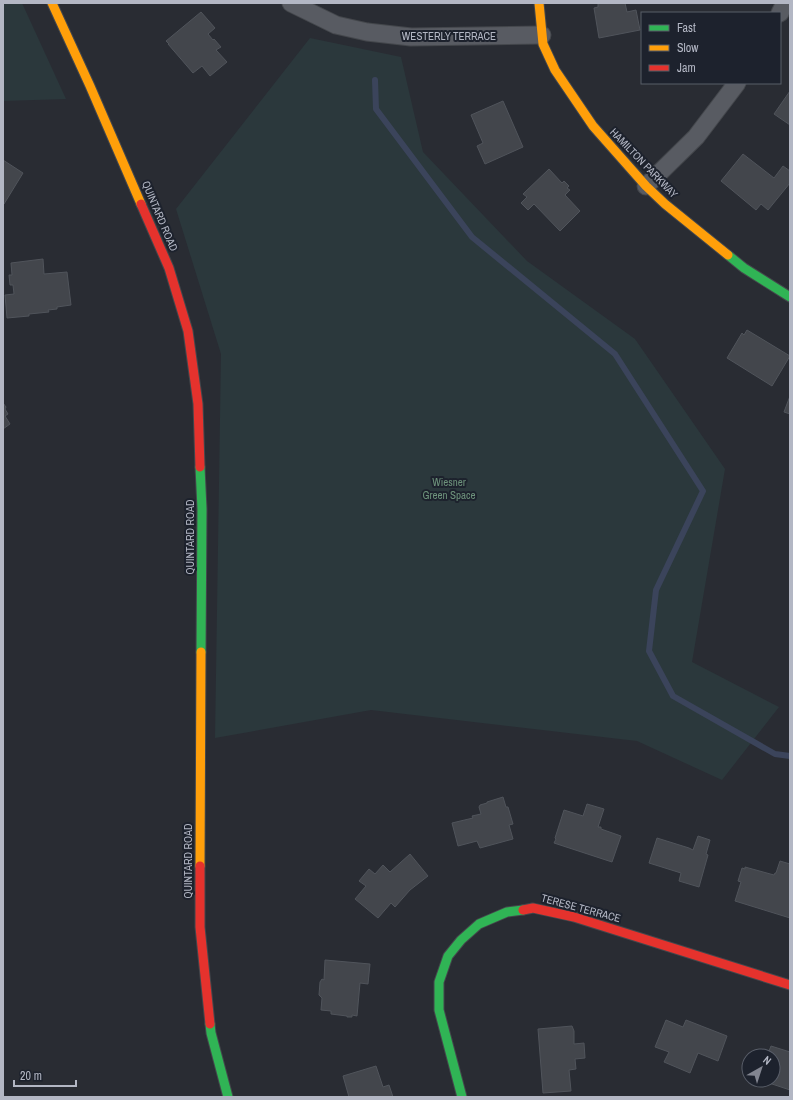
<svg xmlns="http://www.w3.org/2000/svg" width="793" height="1100" font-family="'Archivo Narrow',sans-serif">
	<rect width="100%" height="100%" fill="#292c33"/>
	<!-- green -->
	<g fill="#2b383c">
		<polygon points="3,3 22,3 66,99 3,101"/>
		<polygon points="310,38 401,57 423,152 527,261 635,339 725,469 692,662 779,707 722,780 637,741 371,710 215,738 221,354 176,209"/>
	</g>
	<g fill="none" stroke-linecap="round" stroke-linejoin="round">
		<!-- stream -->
		<polyline stroke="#3b445b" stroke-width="6" points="375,80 376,109 472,237 615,354 703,491 656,590 649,651 673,696 775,754 790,756"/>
	</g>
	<!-- building -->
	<g fill="#43464c" stroke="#50545b">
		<polygon points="598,3 625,3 627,12 636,10 640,30 599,38 594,8 598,7"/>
		<polygon points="201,12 215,28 208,34 213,40 214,39 221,47 216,50 227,62 210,76 202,66 193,73 168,44 169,44 166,41"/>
		<polygon points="790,91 790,125 774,114"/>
		<polygon points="503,101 523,147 485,164 477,146 483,143 471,115"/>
		<polygon points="743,154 774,178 783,166 790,171 790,183 768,210 761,204 756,210 721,181"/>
		<polygon points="3,160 23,173 4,204 3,204"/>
		<polygon points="549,169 562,183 564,181 569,186 567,188 570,190 565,195 580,211 560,231 534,204 528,210 521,203 527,197 523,194"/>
		<polygon points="43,259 44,274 67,272 71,305 57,307 57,309 48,310 49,312 29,314 29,316 7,318 5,295 14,294 13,285 10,285 9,275 12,275 11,263"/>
		<polygon points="747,330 790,356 772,386 727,358 742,333 744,335"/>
		<polygon points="790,396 790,414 784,412"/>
		<polygon points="3,403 6,407 5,409 8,414 5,416 10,424 3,429"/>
		<polygon points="503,797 506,807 508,807 513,824 509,825 513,839 480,848 477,841 458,846 452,823 473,818 472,816 481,814 479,807 480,805 487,803 487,802"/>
		<polygon points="587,804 604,809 598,827 601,827 601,829 621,836 612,862 554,843 556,839 555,838 564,810 583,816"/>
		<polygon points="698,836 710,840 706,854 708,855 699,887 679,881 681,873 649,863 657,838 689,848 693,850"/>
		<polygon points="410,854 428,876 410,890 395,907 391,903 378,918 355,899 366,886 359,881 369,869 375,874 383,865 390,872"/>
		<polygon points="780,861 790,864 790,918 735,901 741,882 738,881 742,868 745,869 745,867 774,875 775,873 776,873"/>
		<polygon points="325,960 370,964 368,984 360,983 357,1016 352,1015 352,1017 347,1017 347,1016 331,1014 331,1011 321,1010 322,998 319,995 320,982 322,979 324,980"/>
		<polygon points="666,1020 683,1027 686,1020 727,1036 718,1061 698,1053 690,1073 664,1062 669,1052 655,1047"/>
		<polygon points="572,1026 574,1031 574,1044 584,1043 585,1058 575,1059 576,1069 569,1070 571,1091 543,1093 538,1029"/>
		<polygon points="771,1046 790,1052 790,1090 760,1080 773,1080 773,1056 767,1056"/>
		<polygon points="376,1066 383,1087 389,1085 393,1097 349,1097 343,1076"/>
	</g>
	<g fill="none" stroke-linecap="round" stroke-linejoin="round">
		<defs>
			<g id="street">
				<polyline points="291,3 336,25 367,32 411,37 542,35"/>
				<polyline points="780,13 785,3"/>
				<polyline points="646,186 696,137 737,83"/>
			</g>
			<g id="fast">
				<polyline points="728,255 744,268 790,297"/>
				<polyline points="200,467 202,509 201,652"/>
				<polyline points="210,1024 211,1033 228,1097"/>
				<polyline points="462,1097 439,1010 439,982 448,956 461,940 479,924 507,912 523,910"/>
			</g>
			<g id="slow">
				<polyline points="52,3 90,86 141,204"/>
				<polyline points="539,3 543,44 555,70 593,126 646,186 665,204 728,255"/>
				<polyline points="200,866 201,652"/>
			</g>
			<g id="jam">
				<polyline points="141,204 169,268 188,331 198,404 200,467"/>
				<polyline points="200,866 200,927 210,1024"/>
				<polyline points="523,910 533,908 574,917 790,985"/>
			</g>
		</defs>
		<!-- street casing -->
		<use href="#street" stroke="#44474c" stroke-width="19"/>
		<!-- fast casing -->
		<use href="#fast" stroke="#44474c" stroke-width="11"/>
		<!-- slow casing -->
		<use href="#slow" stroke="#44474c" stroke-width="11"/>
		<!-- jam casing -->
		<use href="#jam" stroke="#44474c" stroke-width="11"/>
		<!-- street -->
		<use href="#street" stroke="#585b62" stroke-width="17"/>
		<!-- fast -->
		<use href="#fast" stroke="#30b455" stroke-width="9"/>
		<!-- slow -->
		<use href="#slow" stroke="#ff9f0a" stroke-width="9"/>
		<!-- jam -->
		<use href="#jam" stroke="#e5322d" stroke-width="9"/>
	</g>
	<g text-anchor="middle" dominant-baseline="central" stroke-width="4" stroke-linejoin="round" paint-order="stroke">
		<!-- street labels -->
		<g font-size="11" fill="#b3b7c4" stroke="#1d222d">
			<text x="449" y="36">WESTERLY TERRACE</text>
			<text transform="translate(644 163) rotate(46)">HAMILTON PARKWAY</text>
			<text transform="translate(160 216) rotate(67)">QUINTARD ROAD</text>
			<text transform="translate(190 537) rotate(-90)">QUINTARD ROAD</text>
			<text transform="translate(188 861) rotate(-90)">QUINTARD ROAD</text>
			<text transform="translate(581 908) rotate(15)">TERESE TERRACE</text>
		</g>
		<!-- park labels -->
		<g font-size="11" fill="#6d927b" stroke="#1d222d">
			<text x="449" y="482">Wiesner<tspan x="449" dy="13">Green Space</tspan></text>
		</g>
	</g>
	<!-- border -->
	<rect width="793" height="1100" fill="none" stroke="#b3b7c4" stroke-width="8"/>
	<!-- legend -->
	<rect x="641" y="12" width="140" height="72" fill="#1d222d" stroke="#595e69"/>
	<rect x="649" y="25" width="20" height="6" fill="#30b455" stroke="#595e69"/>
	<text x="677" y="32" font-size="12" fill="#b3b7c4">Fast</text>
	<rect x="649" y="45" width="20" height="6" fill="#ff9f0a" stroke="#595e69"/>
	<text x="677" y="52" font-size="12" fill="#b3b7c4">Slow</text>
	<rect x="649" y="65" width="20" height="6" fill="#e5322d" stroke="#595e69"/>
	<text x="677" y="72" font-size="12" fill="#b3b7c4">Jam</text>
	<!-- north arrow -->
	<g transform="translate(761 1068) rotate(39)"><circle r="19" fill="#1d222d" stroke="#595e69"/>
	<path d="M0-3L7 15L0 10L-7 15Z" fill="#838691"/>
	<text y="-6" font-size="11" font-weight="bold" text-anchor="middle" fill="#b3b7c4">N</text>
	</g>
	<!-- scale -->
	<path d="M14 1080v6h62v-6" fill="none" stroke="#b3b7c4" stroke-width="2"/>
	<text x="20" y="1080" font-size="12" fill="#b3b7c4" stroke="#1d222d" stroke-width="3" paint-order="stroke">20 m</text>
</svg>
